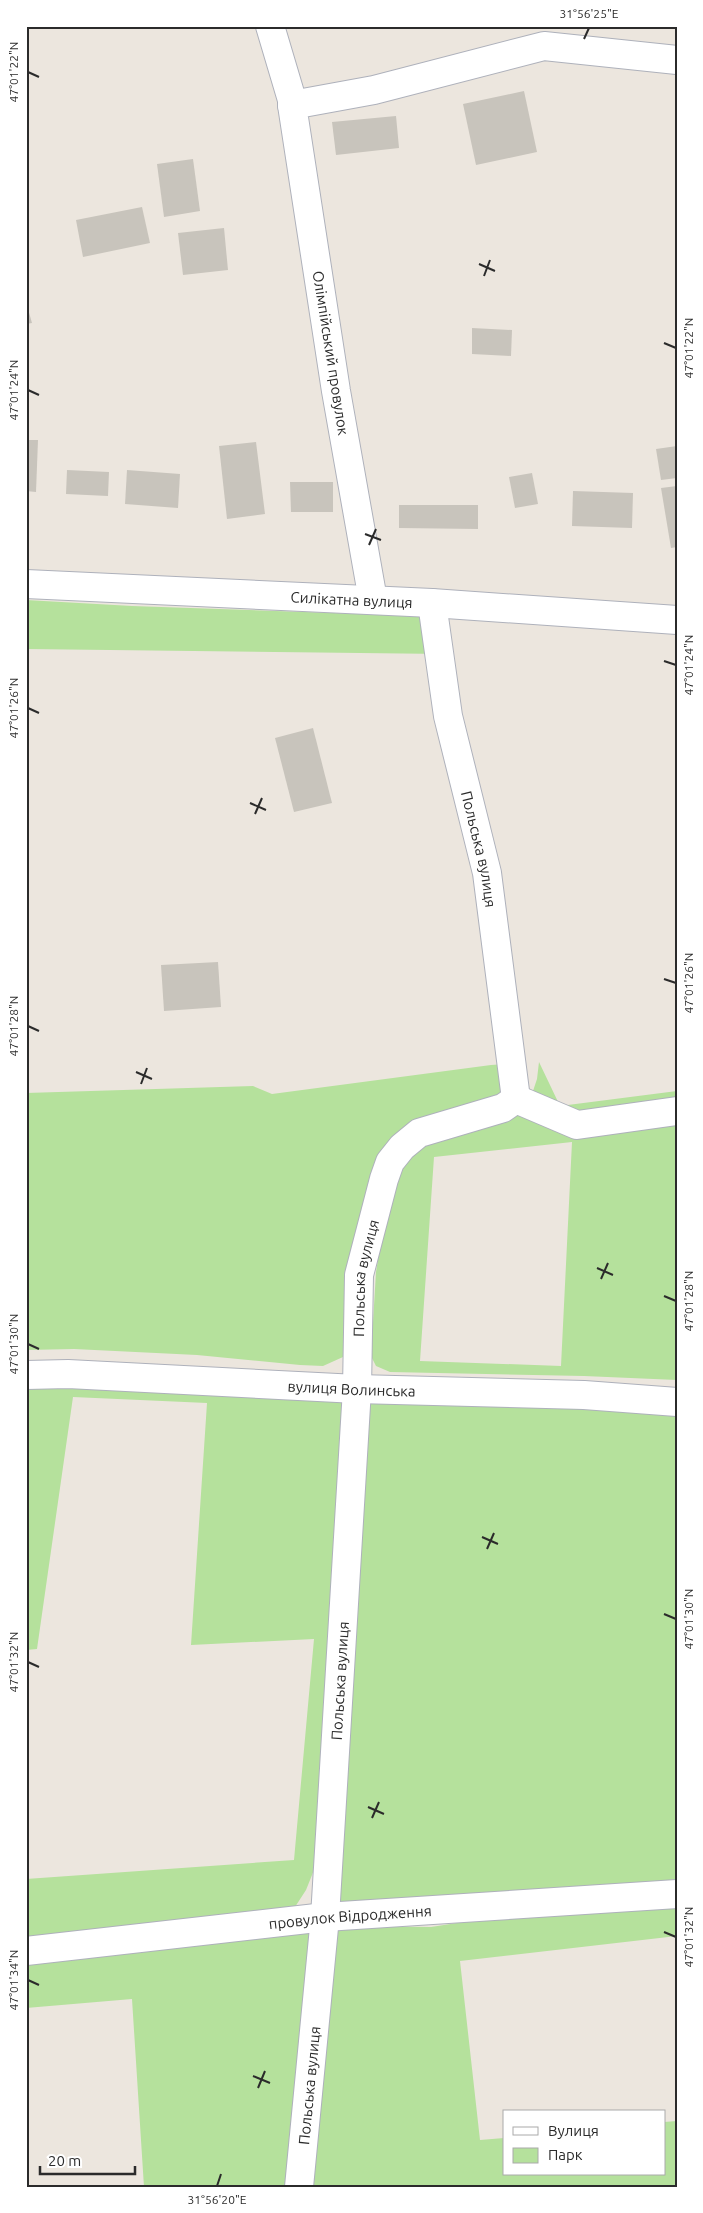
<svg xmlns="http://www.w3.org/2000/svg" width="703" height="2213" font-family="Ubuntu,sans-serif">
	<rect width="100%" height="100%" fill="#ece6de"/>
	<!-- green -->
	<g fill="#b5e19c" fill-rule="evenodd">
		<polygon points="26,600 132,606 420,616 440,621 445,654 26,649"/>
		<path d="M539,1062L560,1106L677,1091V1380L584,1376L390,1372L376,1366L371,1356L376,1272L391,1181L409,1153L532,1094L537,1079ZM572,1142L561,1366L420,1361L434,1157Z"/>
		<polygon points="521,1063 517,1087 394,1141 350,1347 343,1357 323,1366 300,1365 197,1355 74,1349 26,1350 26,1093 253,1086 272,1094 491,1065"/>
		<polygon points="26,1362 347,1393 316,1865 306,1890 295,1907 26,1942 26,1879 294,1860 314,1639 191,1645 207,1403 73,1397 37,1649 26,1650"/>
		<polygon points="677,1393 677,1879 601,1889 343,1914 330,1893 367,1395"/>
		<polygon points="677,1892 677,1936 460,1961 480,2140 504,2138 504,2174 664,2174 664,2122 677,2121 677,2187 309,2187 330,1931 344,1926 431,1927 600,1901"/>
		<polygon points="310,1928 295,2187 144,2187 132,1999 26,2008 26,1952"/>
	</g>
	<!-- building -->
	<g fill="#c8c4bc">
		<polygon points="524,91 537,152 476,165 463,104"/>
		<polygon points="396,116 399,148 336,155 332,122"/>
		<polygon points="193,159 200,211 164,217 157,164"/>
		<polygon points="142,207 150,243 83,257 76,220"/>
		<polygon points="224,228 228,270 183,275 178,233"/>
		<polygon points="26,302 32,323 26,324"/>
		<polygon points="472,328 512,330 511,356 472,354"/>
		<polygon points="26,440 38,440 36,492 26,491"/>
		<polygon points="256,442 265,514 227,519 219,446"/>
		<polygon points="677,446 677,478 661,480 656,449"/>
		<polygon points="67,470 109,472 108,496 66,494"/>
		<polygon points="127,470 180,474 178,508 125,504"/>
		<polygon points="532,473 538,504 515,508 509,477"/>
		<polygon points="290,482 333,482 333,512 291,512"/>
		<polygon points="677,486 677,547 671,548 661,488"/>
		<polygon points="573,491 633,493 632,528 572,526"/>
		<polygon points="399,505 478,505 478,529 399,528"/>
		<polygon points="313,728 332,803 294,812 275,738"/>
		<polygon points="218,962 221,1007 164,1011 161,965"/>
	</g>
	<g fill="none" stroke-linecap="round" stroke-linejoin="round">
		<defs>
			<g id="minor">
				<polyline points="270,26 292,100 292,105"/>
				<polyline points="373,600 336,391 292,105 374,90 544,46 677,60"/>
				<path id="s1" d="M432,603L448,716L487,873L516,1099"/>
				<polyline points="516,1099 577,1125 677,1111"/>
				<path id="s2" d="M26,1375L68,1374L357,1389L584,1395L677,1402"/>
				<path id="s3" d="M26,1951L325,1917L677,1894"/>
				<path id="s4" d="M299,2187L325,1917L357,1389L359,1275L384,1179L390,1162L402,1147L419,1133L503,1108L516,1099"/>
			</g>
			<g id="tertiary">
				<path id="s5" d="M26,584L432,603L677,620"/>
			</g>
		</defs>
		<!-- minor casing -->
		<use href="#minor" stroke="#aeb1bb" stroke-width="30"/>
		<!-- tertiary casing -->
		<use href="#tertiary" stroke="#aeb1bb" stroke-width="30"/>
		<!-- minor -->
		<use href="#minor" stroke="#fff" stroke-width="28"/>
		<!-- tertiary -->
		<use href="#tertiary" stroke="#fff" stroke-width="28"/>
	</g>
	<!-- ticks -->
	<path fill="none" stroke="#2b2b2b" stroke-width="2" d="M584,39L589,28M28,72L39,77M479,264L495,271M484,276L490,260M664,343L676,348M28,390L39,395M365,534L381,540M369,545L376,529M664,661L676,665M28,708L39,713M250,803L266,810M255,814L262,798M664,979L676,983M28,1026L39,1031M136,1072L152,1079M141,1084L147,1068M597,1268L613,1275M601,1279L608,1263M664,1296L676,1301M28,1344L39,1349M482,1537L498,1544M487,1549L494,1533M664,1614L676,1619M28,1662L39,1667M368,1807L384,1814M372,1818L379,1802M664,1932L676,1937M28,1980L39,1985M253,2076L270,2083M258,2088L265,2071M217,2186L221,2174"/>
	<g text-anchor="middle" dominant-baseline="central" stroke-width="5" stroke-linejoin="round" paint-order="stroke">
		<!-- street labels -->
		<g font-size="15" fill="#2b2b2b" stroke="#fff">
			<text transform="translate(331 353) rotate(81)">Олімпійський провулок</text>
			<text stroke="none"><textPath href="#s5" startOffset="326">Силікатна вулиця</textPath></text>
			<text stroke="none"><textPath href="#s1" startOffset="251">Польська вулиця</textPath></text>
			<text stroke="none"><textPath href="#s4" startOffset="912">Польська вулиця</textPath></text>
			<text stroke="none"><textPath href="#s2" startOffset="326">вулиця Волинська</textPath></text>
			<text stroke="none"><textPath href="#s4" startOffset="508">Польська вулиця</textPath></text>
			<text stroke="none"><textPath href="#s3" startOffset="326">провулок Відродження</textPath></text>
			<text stroke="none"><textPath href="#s4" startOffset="102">Польська вулиця</textPath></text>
		</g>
	</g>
	<!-- border -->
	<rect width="703" height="2213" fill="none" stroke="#ffffff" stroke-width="55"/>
	<!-- legend -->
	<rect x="503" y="2110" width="162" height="65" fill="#ffffff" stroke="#aaaaaa"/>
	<rect x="513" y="2127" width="25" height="8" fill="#ffffff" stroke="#aaaaaa"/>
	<text x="548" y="2136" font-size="15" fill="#2b2b2b">Вулиця</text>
	<rect x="513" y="2148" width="25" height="15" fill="#b5e19c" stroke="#aaaaaa"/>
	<text x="548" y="2160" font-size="15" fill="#2b2b2b">Парк</text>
	<!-- scale -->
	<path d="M40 2166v8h95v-8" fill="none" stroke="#2b2b2b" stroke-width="2.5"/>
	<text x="48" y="2166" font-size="15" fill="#2b2b2b" stroke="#ffffff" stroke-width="4" paint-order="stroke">20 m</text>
	<rect x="28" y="28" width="648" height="2158" fill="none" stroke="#2b2b2b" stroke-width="2"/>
	<g font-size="12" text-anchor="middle" fill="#2b2b2b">
		<text x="589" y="18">31°56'25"E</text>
		<text transform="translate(14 72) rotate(-90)" y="4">47°01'22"N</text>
		<text transform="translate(689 348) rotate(-90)" y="4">47°01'22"N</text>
		<text transform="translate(14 390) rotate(-90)" y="4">47°01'24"N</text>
		<text transform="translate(689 665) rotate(-90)" y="4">47°01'24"N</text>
		<text transform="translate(14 708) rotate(-90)" y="4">47°01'26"N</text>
		<text transform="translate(689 983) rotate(-90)" y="4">47°01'26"N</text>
		<text transform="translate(14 1026) rotate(-90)" y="4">47°01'28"N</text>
		<text transform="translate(689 1301) rotate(-90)" y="4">47°01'28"N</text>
		<text transform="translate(14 1344) rotate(-90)" y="4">47°01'30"N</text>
		<text transform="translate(689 1619) rotate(-90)" y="4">47°01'30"N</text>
		<text transform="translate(14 1662) rotate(-90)" y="4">47°01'32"N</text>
		<text transform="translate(689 1937) rotate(-90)" y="4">47°01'32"N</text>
		<text transform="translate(14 1980) rotate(-90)" y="4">47°01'34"N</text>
		<text x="217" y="2204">31°56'20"E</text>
	</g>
</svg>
